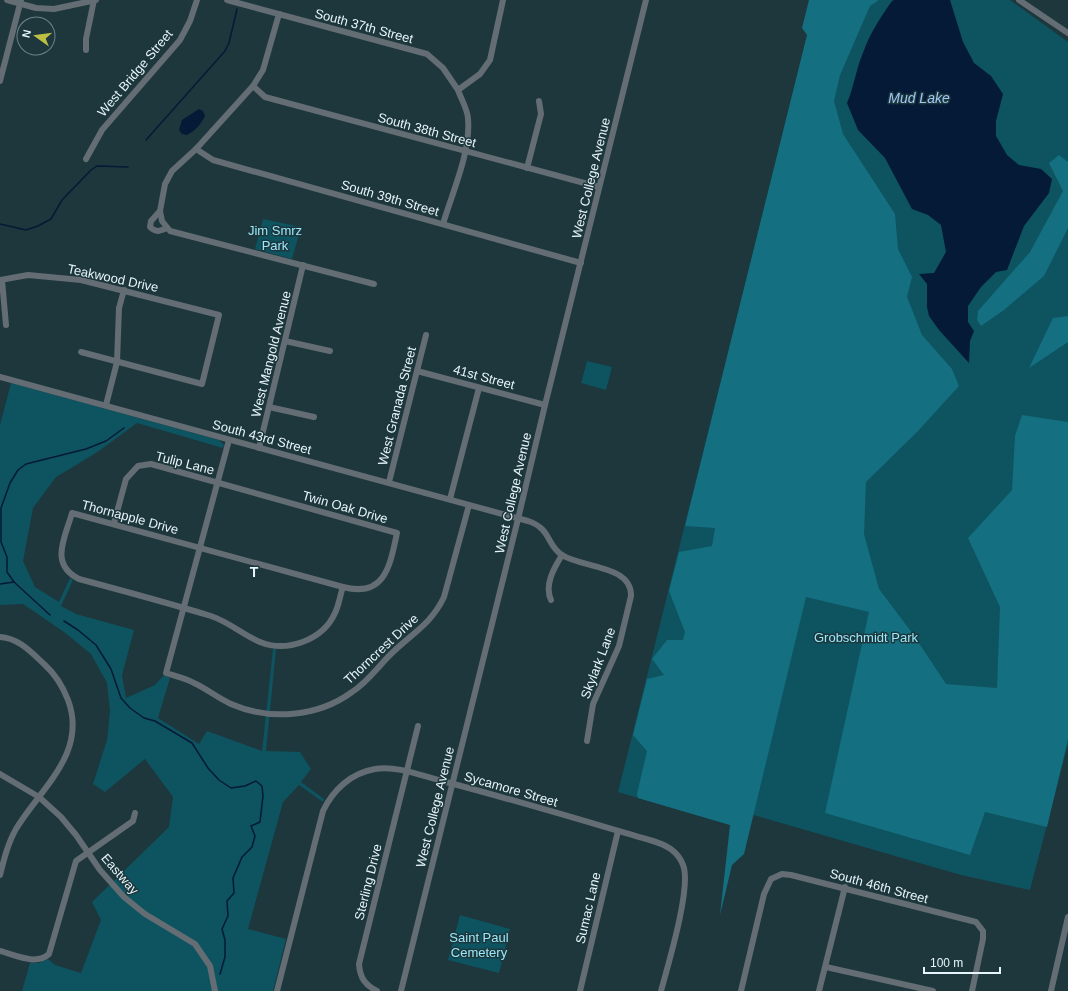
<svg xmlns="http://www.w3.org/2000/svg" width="1068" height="991" font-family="Helvetica,sans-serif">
	<rect width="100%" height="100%" fill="#1d373c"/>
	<!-- green -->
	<g fill="#0e5360">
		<polygon points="816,0 1010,0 1068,42 1068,744 1030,890 961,875 743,812 730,825 618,792"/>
		<polygon points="263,219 301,227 292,259 255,249"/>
		<polygon points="587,361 612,367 606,390 581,383"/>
		<polygon points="11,383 219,440 224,445 223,448 137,423 96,453 56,477 33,508 23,561 35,587 59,602 70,578 73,580 61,606 76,614 134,630 122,675 126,698 155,685 164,675 170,678 158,718 199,744 207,731 262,751 273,649 276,649 266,751 300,752 311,769 301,782 324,799 323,802 299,785 283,802 248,929 286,939 273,991 22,991 30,963 39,963 48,959 55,965 81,973 101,920 92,902 169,827 173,797 145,759 105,792 93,784 107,740 110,711 107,683 91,654 64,632 23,604 0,605 0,425"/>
		<polygon points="460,915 510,929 499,973 448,960"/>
	</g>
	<!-- forest -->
	<g fill="#146f80">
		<polygon points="809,0 879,0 870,6 840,75 834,101 843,134 895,214 898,249 912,277 907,297 922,335 952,369 959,386 918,431 866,482 864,534 879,589 913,634 946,684 997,688 1000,607 968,538 1012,490 1015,436 1022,415 1068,422 1068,739 1047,827 985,812 970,855 825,813 869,612 806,597 744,854 732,865 720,915 730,825 638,798 637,794 647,751 633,735 647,679 664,675 652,659 667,640 683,640 685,632 669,591 679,552 712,546 715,528 685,526 807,35 802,28"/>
		<polygon points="1059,155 1068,162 1068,228 1044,276 1004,310 981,326 977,320 978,311 1030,252 1063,191 1049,163"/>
		<polygon points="1068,316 1068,342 1029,368 1053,318"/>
	</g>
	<!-- water -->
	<g fill="#041a36">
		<path d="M894,0H950L963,42L974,63L991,76L1003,94L996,121V136L1007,155L1019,165L1041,169L1052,179L1049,193L1024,226L1007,270L996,272L981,287L968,306V322L974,331L970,341L969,363L939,330L929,316L927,307V284L919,274L934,273L946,252L941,225L928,215L912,209L885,158L858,130L847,103C854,87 856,69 863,53C870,33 880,18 892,1Z"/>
		<path d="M199,109L203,111L205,116C200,125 196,130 187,135L182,134L179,130L182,120Z"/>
	</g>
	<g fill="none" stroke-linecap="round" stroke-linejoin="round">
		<!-- stream -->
		<g stroke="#041a36" stroke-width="1.5">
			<polyline points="146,140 225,51 229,43 237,9"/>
			<polyline points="0,224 26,230 38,226 51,219 62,200 91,170 97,166 128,167"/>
			<polyline points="0,584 14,582"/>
			<polyline points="50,615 14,582 7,572 7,557 1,542 1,508 10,483 18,470 26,464 86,449 106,441 124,428"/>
			<polyline points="64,621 78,630 96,645 111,669 121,698 130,708 144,718 155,721 192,743 208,768 219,780 231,788 245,786 256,781 262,786 263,796 260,822 251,826 255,836 252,847 242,857 233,878 234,893 227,901 228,916 222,929 225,940 225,957 220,974"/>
		</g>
		<!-- minor -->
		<g stroke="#636d73" stroke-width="6">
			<polyline points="7,0 36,8 54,9 96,0"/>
			<polyline points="227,0 427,54 443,68 458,90"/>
			<polyline points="1019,0 1068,33"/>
			<polyline points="279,14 263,70 253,86 196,149 172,171 165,184 160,211 162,221 170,231 374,284"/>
			<polyline points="86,50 86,39 94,0"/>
			<polyline points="0,81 21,0"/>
			<polyline points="253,86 265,97 599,187"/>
			<polyline points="196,149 213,160 581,263"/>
			<polyline points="86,159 102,130 180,40 190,21 197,0"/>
			<polyline points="527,168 541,114 539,101"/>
			<path d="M160,211L151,221L150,227C156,233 160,231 167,228"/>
			<path d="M443,224C452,193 471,152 468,119C468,110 461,99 458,90L480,74L490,60L503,0"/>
			<polyline points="0,280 28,275 81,280 219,315 202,384 81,352"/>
			<polyline points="2,280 6,325"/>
			<polyline points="285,341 330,351"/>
			<polyline points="417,371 545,405"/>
			<path d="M0,377L528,521C552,529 546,545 562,555C582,568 632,565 631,596L619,646L593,704L587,741"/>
			<polyline points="106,405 117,362 119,308 124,290"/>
			<polyline points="269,407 314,417"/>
			<path d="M229,440L166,673C175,676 185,678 194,683C207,689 218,698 231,704C270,721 318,717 352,692C369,681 379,665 393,652C414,632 431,624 444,597L469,505"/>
			<polyline points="259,448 303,265"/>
			<polyline points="389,482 426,335"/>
			<polyline points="450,499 479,388"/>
			<path d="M114,523L126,479L138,466L151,464L397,533C390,566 385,598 343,587L72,513C65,538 49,564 79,579C124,591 168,603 211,616C229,622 243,635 260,642C287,653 323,640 335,613C339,605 340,595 343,587"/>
			<path d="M551,600C544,585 554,568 562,555"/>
			<path d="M0,637C19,638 32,653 45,665C56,675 63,687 68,700C88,753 40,789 16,829C8,843 4,859 0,875"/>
			<polyline points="0,774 39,797 61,817 76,835 100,870 124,897 145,914 195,944 210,966 215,991"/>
			<path d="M0,951C15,955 36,966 49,954L76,861L133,821L135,813"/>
			<polyline points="826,967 933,991"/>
			<path d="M277,991L323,811C333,790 351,773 375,769C398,765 424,777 446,782C515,800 584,821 653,841C666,845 678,851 683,865C692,886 668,965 661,991"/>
			<path d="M377,991C365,985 360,978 359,964L418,726"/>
			<polyline points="401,991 518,519 545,405 646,0"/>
			<polyline points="580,991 618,831"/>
			<polyline points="741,991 764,894 771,879 782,874 791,875 976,922 983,931 983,939 972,991"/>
			<polyline points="819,991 845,887"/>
			<polyline points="1051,991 1068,917"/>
		</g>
	</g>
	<g text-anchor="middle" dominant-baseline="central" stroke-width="3" stroke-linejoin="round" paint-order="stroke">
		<!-- street labels -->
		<g font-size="13" fill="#e6f5f9" stroke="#1d373c">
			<text transform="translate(364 26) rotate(15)">South 37th Street</text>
			<text transform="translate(135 73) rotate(-50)">West Bridge Street</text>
			<text transform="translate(427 130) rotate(15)">South 38th Street</text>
			<text transform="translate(591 178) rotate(-76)">West College Avenue</text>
			<text transform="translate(390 198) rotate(16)">South 39th Street</text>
			<text transform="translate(113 278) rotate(12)">Teakwood Drive</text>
			<text transform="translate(271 354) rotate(-76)">West Mangold Avenue</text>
			<text transform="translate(484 377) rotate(15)">41st Street</text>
			<text transform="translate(397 406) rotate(-76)">West Granada Street</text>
			<text transform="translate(262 437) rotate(15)">South 43rd Street</text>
			<text transform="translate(185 463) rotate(14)">Tulip Lane</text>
			<text transform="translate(513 493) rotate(-77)">West College Avenue</text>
			<text transform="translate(345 507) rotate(16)">Twin Oak Drive</text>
			<text transform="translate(130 517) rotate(15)">Thornapple Drive</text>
			<text transform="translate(381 649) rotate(-43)">Thorncrest Drive</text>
			<text transform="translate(598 663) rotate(-69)">Skylark Lane</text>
			<text transform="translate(511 789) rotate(16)">Sycamore Street</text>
			<text transform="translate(435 807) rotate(-76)">West College Avenue</text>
			<text transform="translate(120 874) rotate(49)">Eastway</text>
			<text transform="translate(368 882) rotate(-76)">Sterling Drive</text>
			<text transform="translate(879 886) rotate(15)">South 46th Street</text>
			<text transform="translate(588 908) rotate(-77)">Sumac Lane</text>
		</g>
		<!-- park labels -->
		<g font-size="13" fill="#9ae8fa" stroke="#1d373c">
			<text x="275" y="230">Jim Smrz<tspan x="275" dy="15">Park</tspan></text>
			<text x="866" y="637">Grobschmidt Park</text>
			<text x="479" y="937">Saint Paul<tspan x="479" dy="15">Cemetery</tspan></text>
		</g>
		<!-- water labels -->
		<g font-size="14" font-style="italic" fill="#a0c6f6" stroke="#1d373c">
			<text x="919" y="98">Mud Lake</text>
		</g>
		<!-- neighbourhood labels -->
		<g font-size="14" font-weight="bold" fill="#e6f5f9" stroke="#1d373c">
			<text x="254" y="572">T</text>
		</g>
	</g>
	<!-- north arrow -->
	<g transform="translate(36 36) rotate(284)"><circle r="19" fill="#1d373c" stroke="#6d8388"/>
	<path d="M0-3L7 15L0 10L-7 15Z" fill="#bcbf43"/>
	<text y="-6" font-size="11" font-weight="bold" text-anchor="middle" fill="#e6f5f9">N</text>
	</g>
	<!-- scale -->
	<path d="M924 967v6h76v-6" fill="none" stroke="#e6f5f9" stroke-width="2"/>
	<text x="930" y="967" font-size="12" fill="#e6f5f9" stroke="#1d373c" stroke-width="3" paint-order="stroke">100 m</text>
</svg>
